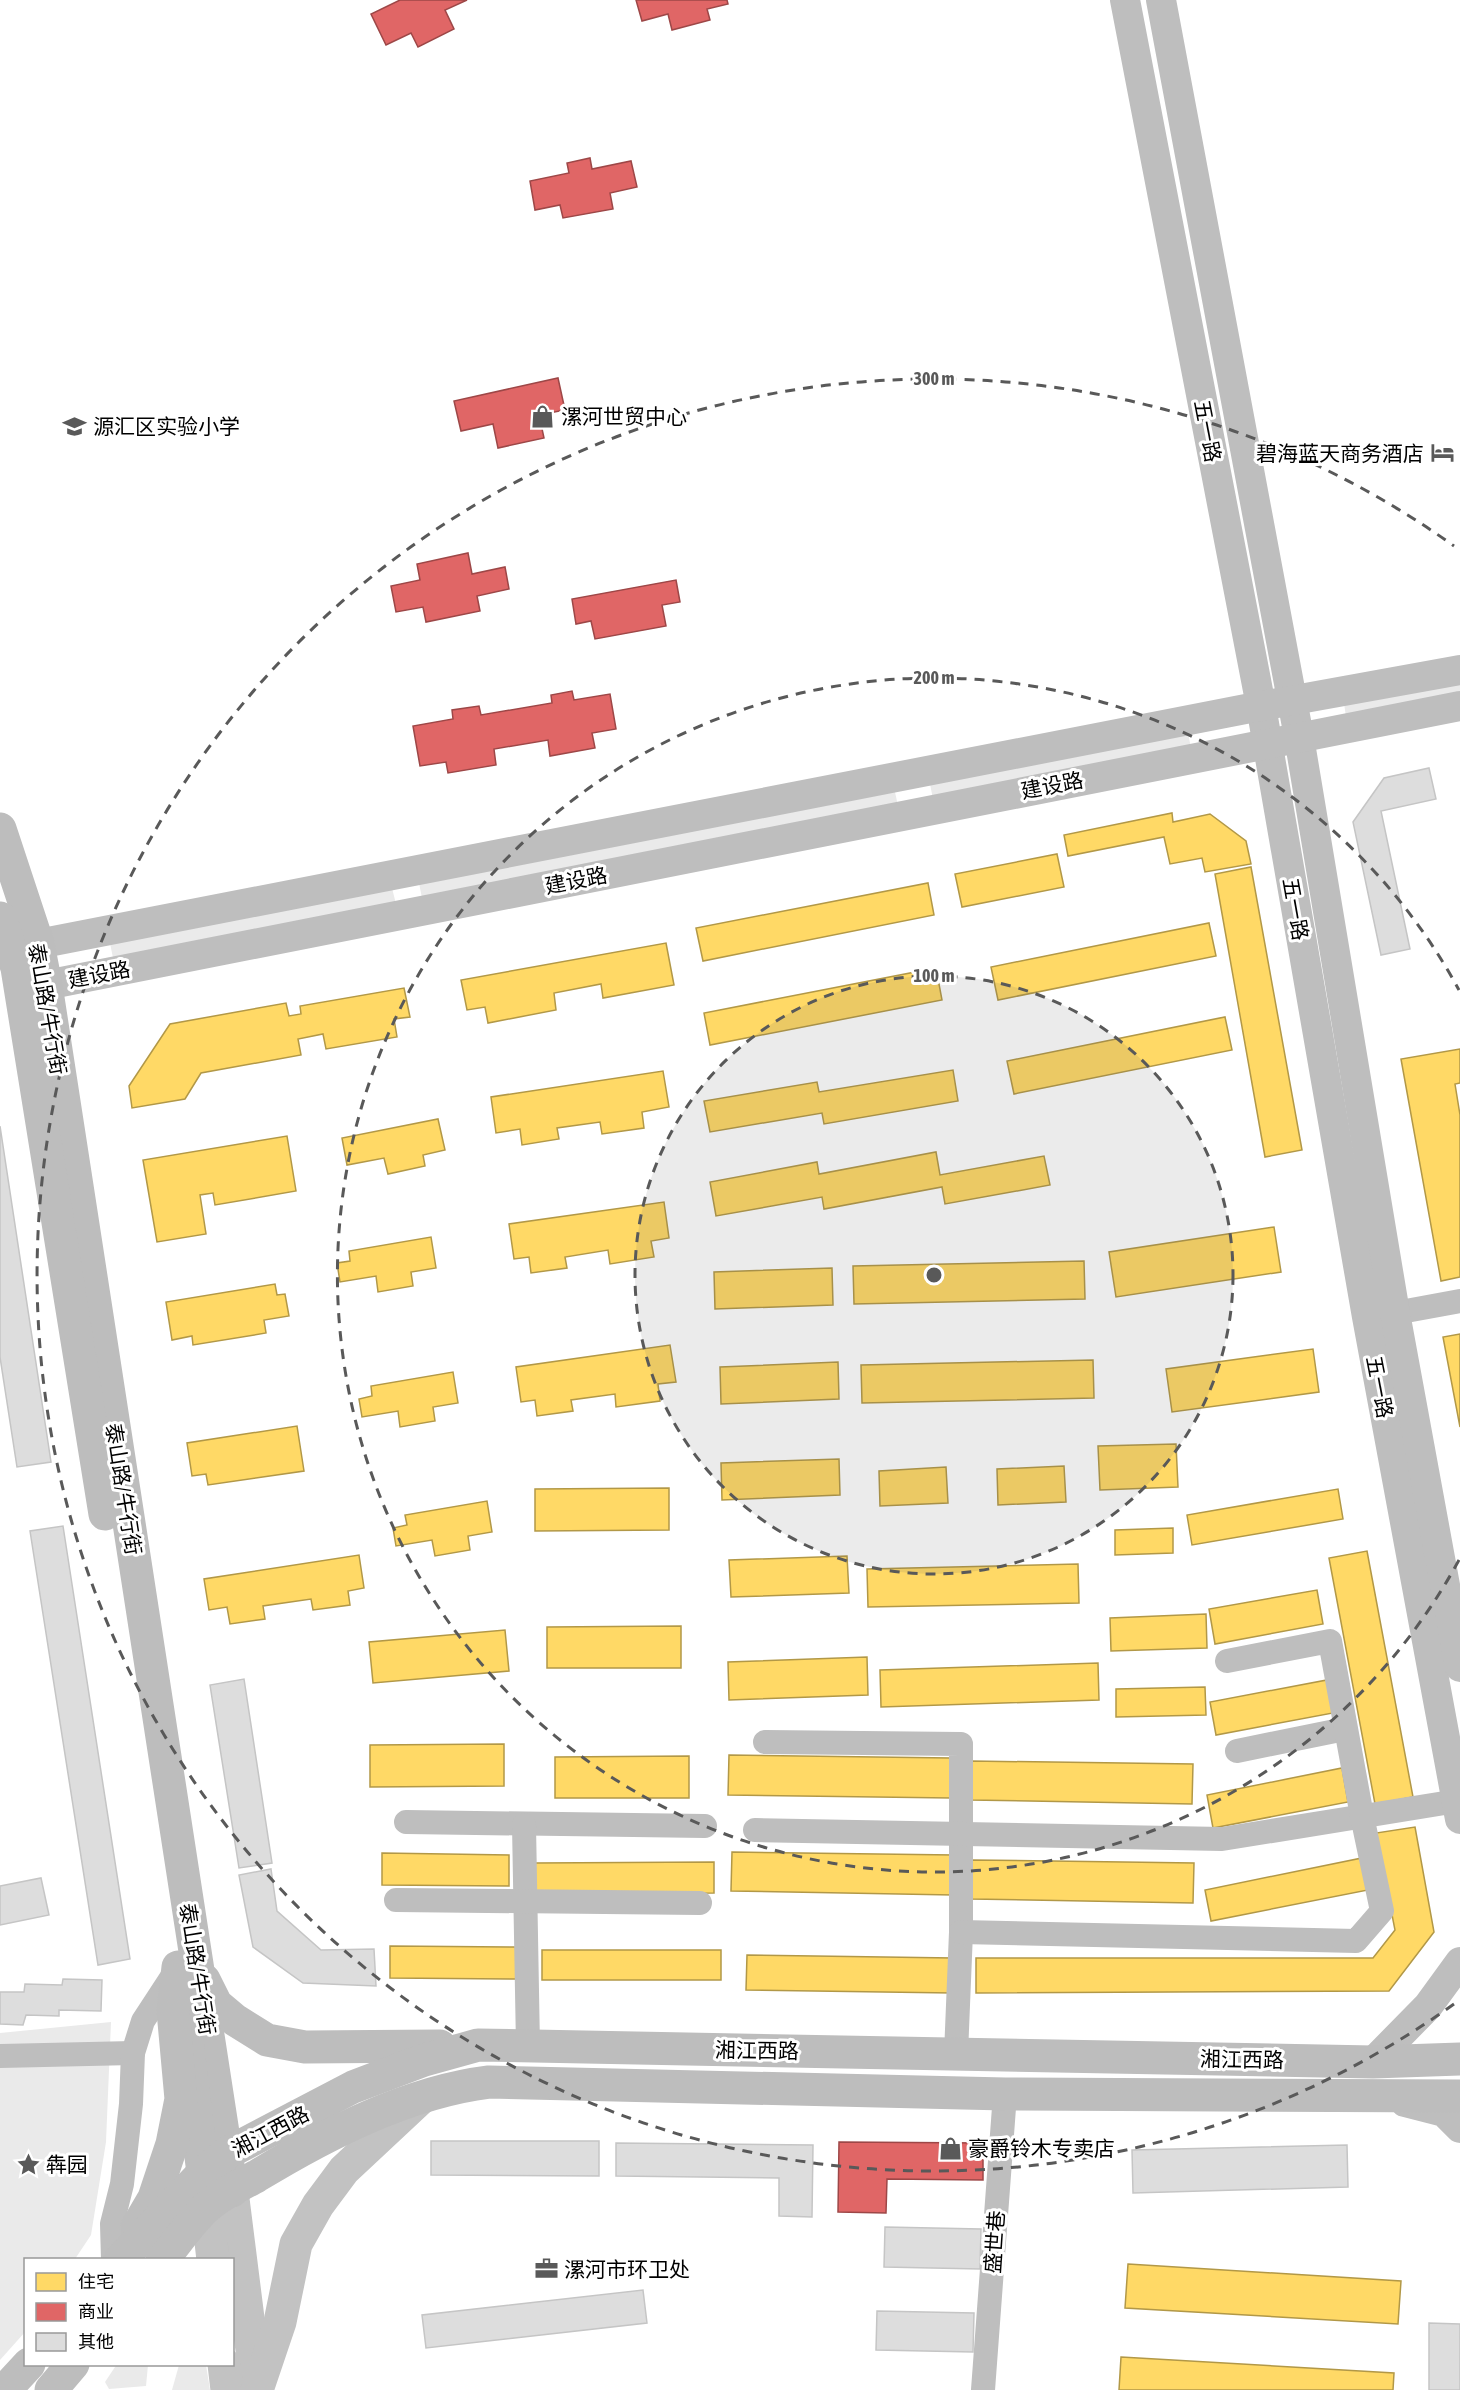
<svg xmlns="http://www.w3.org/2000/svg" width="1460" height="2390" font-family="'Asap Condensed','Noto Sans SC',sans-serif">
	<rect width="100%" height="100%" fill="#fff"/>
	<!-- green -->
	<g fill="#eaeaea">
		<polygon points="1460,682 1460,696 1346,717 1344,703"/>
		<polygon points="1188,733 1191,748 933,799 930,784"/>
		<polygon points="895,792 898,806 422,898 419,883"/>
		<polygon points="392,888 396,904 113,958 110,943"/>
		<polygon points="111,2022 106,2142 91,2235 75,2259 26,2260 25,2332 0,2360 0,2033"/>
		<polygon points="117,2364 148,2365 146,2386 109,2389 105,2382"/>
		<polygon points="179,2365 206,2365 210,2390 172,2390"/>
	</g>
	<!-- homes -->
	<g fill="#ffd966" stroke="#b29847" stroke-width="1.5">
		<polygon points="1172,813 1173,822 1210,814 1246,841 1251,864 1205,872 1202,858 1170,864 1164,837 1068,856 1064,835"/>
		<polygon points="1057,854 1064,887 962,907 955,874"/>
		<polygon points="1251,867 1302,1150 1265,1157 1215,874"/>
		<polygon points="928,883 934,915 703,961 696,928"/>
		<polygon points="1209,923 1216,956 998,1000 991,967"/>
		<polygon points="666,943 674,985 603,998 601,984 554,993 556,1010 488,1023 485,1007 467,1010 461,980"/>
		<polygon points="936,968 942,1000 710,1045 704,1013"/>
		<polygon points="404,988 410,1017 394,1019 397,1037 326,1049 323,1034 298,1039 301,1055 201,1073 185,1099 132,1108 129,1086 170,1024 286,1003 289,1016 301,1014 300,1006"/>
		<polygon points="1225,1017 1232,1050 1014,1094 1007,1061"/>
		<polygon points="1460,1049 1460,1083 1455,1084 1460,1115 1460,1277 1441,1281 1401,1059"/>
		<polygon points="953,1070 958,1101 824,1124 822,1113 710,1132 704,1101 817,1082 819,1092"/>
		<polygon points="663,1071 669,1107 642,1112 644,1128 602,1134 600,1122 557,1128 559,1139 522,1145 520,1129 496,1133 491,1097"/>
		<polygon points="438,1119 445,1150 423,1155 425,1166 388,1174 384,1158 347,1165 342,1138"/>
		<polygon points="287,1136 296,1191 215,1205 213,1193 200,1195 206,1234 157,1242 143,1160"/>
		<polygon points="936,1152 940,1175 1044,1156 1050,1185 945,1204 942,1187 824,1209 822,1197 716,1216 710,1182 817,1162 819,1174"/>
		<polygon points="664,1202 669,1238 651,1241 654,1257 610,1264 608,1250 565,1257 567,1268 531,1273 529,1257 514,1259 509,1224"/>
		<polygon points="1274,1227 1281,1272 1116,1297 1109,1252"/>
		<polygon points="431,1237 436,1268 411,1272 413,1286 378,1292 376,1276 340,1282 337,1263 350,1261 349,1251"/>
		<polygon points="1084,1261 1085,1299 854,1304 853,1266"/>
		<polygon points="832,1268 833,1305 715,1309 714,1272"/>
		<polygon points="275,1284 277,1295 285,1294 289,1316 264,1320 266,1333 193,1345 192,1336 172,1340 166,1302"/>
		<polygon points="1460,1334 1460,1427 1443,1337"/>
		<polygon points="670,1345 676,1382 658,1384 660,1401 616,1407 615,1394 571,1400 573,1411 537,1416 535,1400 521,1402 516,1367"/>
		<polygon points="1313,1349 1319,1392 1172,1412 1166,1369"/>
		<polygon points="1093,1360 1094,1398 862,1403 861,1365"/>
		<polygon points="838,1362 839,1399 721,1404 720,1367"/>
		<polygon points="453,1372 458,1403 433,1407 435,1421 400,1427 398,1411 362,1417 359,1399 372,1396 371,1386"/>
		<polygon points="297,1426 304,1471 208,1485 206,1474 192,1476 187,1443"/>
		<polygon points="1176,1444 1178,1487 1100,1490 1098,1446"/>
		<polygon points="839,1459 840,1495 722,1500 721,1463"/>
		<polygon points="1064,1466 1066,1502 998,1505 997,1469"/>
		<polygon points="946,1467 948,1503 880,1506 879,1471"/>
		<polygon points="669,1488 669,1530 535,1531 535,1489"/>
		<polygon points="1338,1489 1343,1519 1192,1545 1187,1515"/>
		<polygon points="487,1501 492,1532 468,1536 470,1550 435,1556 432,1540 396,1546 393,1528 407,1525 405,1515"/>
		<polygon points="1173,1528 1173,1553 1115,1555 1115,1530"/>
		<polygon points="1367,1551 1413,1797 1375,1804 1329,1558"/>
		<polygon points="359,1555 364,1588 348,1591 350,1605 313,1610 311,1599 263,1606 265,1619 230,1624 227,1607 209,1610 204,1579"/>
		<polygon points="847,1556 849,1593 731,1597 729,1560"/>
		<polygon points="1078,1564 1079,1603 868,1607 867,1569"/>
		<polygon points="1317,1590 1323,1624 1215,1644 1209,1609"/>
		<polygon points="1206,1614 1207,1648 1111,1651 1110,1618"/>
		<polygon points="681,1626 681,1668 547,1668 547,1627"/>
		<polygon points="505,1630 509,1671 373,1683 369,1642"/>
		<polygon points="867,1657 868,1695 729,1700 728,1662"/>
		<polygon points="1098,1663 1099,1700 881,1707 880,1670"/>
		<polygon points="1327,1680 1333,1713 1216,1735 1210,1702"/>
		<polygon points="1205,1687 1206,1715 1116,1717 1116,1689"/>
		<polygon points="504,1744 504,1786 370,1787 370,1745"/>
		<polygon points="729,1755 951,1758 951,1798 728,1795"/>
		<polygon points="689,1756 689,1798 555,1798 555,1757"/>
		<polygon points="971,1761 1193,1764 1192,1804 970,1800"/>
		<polygon points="1342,1768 1348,1802 1213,1828 1207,1795"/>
		<polygon points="1415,1827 1434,1932 1389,1991 976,1993 976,1958 1373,1958 1395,1930 1376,1833"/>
		<polygon points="732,1852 954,1855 953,1895 731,1891"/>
		<polygon points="382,1853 509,1855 509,1886 382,1885"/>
		<polygon points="1362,1858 1368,1890 1211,1921 1205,1890"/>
		<polygon points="972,1860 1194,1863 1193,1903 971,1899"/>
		<polygon points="714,1862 714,1893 535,1894 535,1863"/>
		<polygon points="390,1946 517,1947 517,1979 390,1978"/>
		<rect x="542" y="1950" width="179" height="30"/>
		<polygon points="747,1955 953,1958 952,1993 746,1990"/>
		<polygon points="1128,2264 1401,2281 1398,2324 1125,2308"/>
		<polygon points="1121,2357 1394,2373 1393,2390 1119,2390"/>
	</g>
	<!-- shops -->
	<g fill="#e06666" stroke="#9d4747" stroke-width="1.5">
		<polygon points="400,0 467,0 445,10 454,29 418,47 411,33 386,45 371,14"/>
		<polygon points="636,0 727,0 728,4 707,9 710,20 672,30 668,14 642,21"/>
		<polygon points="590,158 592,169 631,161 637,187 610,193 613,209 563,218 560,205 535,210 530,181 569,173 567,163"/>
		<polygon points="558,378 565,410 539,415 544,438 498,448 493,424 461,431 454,401"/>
		<polygon points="468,553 472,574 505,567 509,589 477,596 480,611 426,622 423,607 396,612 391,586 420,580 417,564"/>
		<polygon points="676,580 680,602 662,605 666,626 595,639 591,621 576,624 572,599"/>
		<polygon points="572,691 574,700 610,694 616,729 592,733 595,748 550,756 548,740 494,749 496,765 448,773 446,762 420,766 413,726 453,719 452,710 479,706 481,715 552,703 551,695"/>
		<polygon points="839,2142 983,2143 983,2180 887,2179 886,2213 838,2212"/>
	</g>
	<!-- building -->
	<g fill="#ddd" stroke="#c5c5c5" stroke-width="1.5">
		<polygon points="1429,768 1436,799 1381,811 1410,949 1381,955 1353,822 1384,778"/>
		<polygon points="0,1126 51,1462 17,1467 0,1357"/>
		<polygon points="63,1526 130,1959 98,1965 30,1531"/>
		<polygon points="244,1679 272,1863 239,1868 210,1685"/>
		<polygon points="271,1869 277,1911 321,1950 374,1949 376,1986 303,1983 253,1947 239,1875"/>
		<polygon points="41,1878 49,1915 0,1925 0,1886"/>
		<polygon points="63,1979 102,1980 101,2011 59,2010 59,2016 26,2015 23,2025 0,2024 0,1992 24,1992 25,1984 62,1985"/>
		<polygon points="431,2141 599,2141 599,2176 431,2175"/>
		<polygon points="616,2143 813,2145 812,2217 779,2216 779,2178 616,2176"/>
		<polygon points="1347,2145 1348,2187 1133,2193 1132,2150"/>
		<polygon points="885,2227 981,2229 980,2269 884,2267"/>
		<polygon points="643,2290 647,2323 426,2348 422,2315"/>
		<polygon points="877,2311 974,2313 973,2352 876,2350"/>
		<polygon points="1429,2323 1460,2324 1460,2390 1429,2390"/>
	</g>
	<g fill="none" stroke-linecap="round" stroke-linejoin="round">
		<!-- minor -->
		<g stroke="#bebebe" stroke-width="24">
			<polyline points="1395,1313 1460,1301"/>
			<polyline points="765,1742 961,1744 961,1932 956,2054"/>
			<polyline points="1237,1751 1345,1729"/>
			<polyline points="406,1822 705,1826"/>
			<polyline points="524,1825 528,2046"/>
			<polyline points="755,1830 1222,1839 1457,1801"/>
			<polyline points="396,1900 700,1903"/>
			<polyline points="961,1932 1356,1941 1382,1911 1362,1816 1330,1641 1227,1661"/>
			<polyline points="0,2056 133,2053"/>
			<polyline points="113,2260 112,2224 122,2184 131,2104 133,2053 143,2021 177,1969"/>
			<polyline points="983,2390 1005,2094"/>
		</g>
		<!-- tertiary -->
		<g stroke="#bebebe" stroke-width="30">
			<polyline points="1125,0 1261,706 1367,1317 1460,1819"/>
			<polyline points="1161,0 1299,737 1395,1313 1460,1667"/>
			<polyline points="1460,670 1261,706 38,944 17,968 46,985 1460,706"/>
			<polyline points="1373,2062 1428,2006 1460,1962"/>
			<polyline points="1405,2102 1444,2112 1460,2128"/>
		</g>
		<!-- secondary -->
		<g stroke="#c2c2c2" stroke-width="33">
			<polyline points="232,2191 256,2382"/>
			<polyline points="207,2207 213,2260"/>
			<polyline points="224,2364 227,2390"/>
			<polyline points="257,2390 280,2322 296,2244 318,2205 344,2170 421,2098"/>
		</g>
		<!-- primary -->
		<g stroke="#bdbdbd" stroke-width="33">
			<polyline points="0,829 38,944 46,985 232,2191"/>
			<polyline points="0,918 17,968 105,1514"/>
			<polyline points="204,1980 216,2004 235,2020 267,2040 305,2047 440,2046"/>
			<polyline points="185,2024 205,2190"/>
			<polyline points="137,2227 154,2198 172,2144 181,2099 173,2011 178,1967"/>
			<polyline points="120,2260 203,2173 227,2153 353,2087 424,2060 478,2045 1373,2062 1460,2059"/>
			<path d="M162,2260C177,2243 190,2222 207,2207C221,2194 241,2185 257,2176C326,2134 408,2092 489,2082L1005,2094L1460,2096"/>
			<polyline points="5,2390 29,2364"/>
			<polyline points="51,2390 73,2364"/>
		</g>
	</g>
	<!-- distance rings -->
	<circle cx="934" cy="1275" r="299" fill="#595959" fill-opacity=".12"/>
	<g fill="none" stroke="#595959" stroke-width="3" stroke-dasharray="10 8">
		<circle cx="934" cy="1275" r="299"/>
		<path d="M1459 1560A597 597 0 1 1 1459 990"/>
		<path d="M1454 2004A896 896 0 1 1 1454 546"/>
	</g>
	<!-- icons -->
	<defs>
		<symbol id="shop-bare" viewBox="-9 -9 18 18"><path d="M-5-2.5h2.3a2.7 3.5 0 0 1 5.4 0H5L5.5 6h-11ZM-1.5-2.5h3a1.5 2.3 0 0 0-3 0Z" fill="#595959" stroke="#fff" stroke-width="2.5" paint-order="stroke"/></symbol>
		<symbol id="school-bare" viewBox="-9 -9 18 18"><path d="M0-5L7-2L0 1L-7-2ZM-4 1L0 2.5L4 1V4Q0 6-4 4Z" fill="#595959" stroke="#fff" stroke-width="2.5" paint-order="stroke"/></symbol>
		<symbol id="hotel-bare" viewBox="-9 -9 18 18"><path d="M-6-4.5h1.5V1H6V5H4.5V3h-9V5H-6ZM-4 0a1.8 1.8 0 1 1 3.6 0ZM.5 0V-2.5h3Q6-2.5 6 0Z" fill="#595959" stroke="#fff" stroke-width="2.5" paint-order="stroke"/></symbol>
		<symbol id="sight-bare" viewBox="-9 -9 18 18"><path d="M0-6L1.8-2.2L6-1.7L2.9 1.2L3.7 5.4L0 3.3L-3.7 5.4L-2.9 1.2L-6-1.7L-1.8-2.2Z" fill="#595959" stroke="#fff" stroke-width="2.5" paint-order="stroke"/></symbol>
		<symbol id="office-bare" viewBox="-9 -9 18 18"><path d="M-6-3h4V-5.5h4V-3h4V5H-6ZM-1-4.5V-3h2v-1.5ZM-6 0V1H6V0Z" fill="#595959" stroke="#fff" stroke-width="2.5" paint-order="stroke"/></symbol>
	</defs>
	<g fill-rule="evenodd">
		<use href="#shop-bare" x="526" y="400" width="33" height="33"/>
		<use href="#school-bare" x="58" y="410" width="33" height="33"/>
		<use href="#hotel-bare" x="1426" y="436" width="33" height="33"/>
		<use href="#shop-bare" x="934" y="2132" width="33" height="33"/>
		<use href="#sight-bare" x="12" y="2148" width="33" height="33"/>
		<use href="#office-bare" x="530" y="2252" width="33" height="33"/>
	</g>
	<g text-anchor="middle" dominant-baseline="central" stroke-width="6" stroke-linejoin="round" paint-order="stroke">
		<!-- poi labels -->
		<g font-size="21" fill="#000" stroke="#fff" text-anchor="start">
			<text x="561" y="416">漯河世贸中心</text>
			<text x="93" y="426">源汇区实验小学</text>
			<text x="1424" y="453" text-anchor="end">碧海蓝天商务酒店</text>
			<text x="968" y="2148">豪爵铃木专卖店</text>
			<text x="46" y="2164">犇园</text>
			<text x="564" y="2269">漯河市环卫处</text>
		</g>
		<!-- street labels -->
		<g font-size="21" fill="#000" stroke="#fff">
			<text transform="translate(1208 431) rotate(79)">五一路</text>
			<text transform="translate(1052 785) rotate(-11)">建设路</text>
			<text transform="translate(576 880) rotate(-11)">建设路</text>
			<text transform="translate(1296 909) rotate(80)">五一路</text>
			<text transform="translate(99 974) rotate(-11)">建设路</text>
			<text transform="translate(48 1009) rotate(80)">泰山路/牛行街</text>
			<text transform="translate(1380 1387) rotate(79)">五一路</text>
			<text transform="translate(124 1489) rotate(81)">泰山路/牛行街</text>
			<text transform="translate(198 1969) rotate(81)">泰山路/牛行街</text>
			<text transform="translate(757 2050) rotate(1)">湘江西路</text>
			<text transform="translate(1242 2059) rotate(1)">湘江西路</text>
			<text transform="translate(270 2131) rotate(-28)">湘江西路</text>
			<text transform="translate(994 2242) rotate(-86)">盛世巷</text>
		</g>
	</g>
	<circle cx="934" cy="1275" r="9" fill="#595959" stroke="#fff" stroke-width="3"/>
	<g font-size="18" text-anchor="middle" font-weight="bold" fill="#595959" stroke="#fff" stroke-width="6" stroke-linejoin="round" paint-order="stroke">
		<text x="934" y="385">300 m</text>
		<text x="934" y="684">200 m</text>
		<text x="934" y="982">100 m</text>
	</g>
	<!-- legend -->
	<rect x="24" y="2258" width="210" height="108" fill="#ffffff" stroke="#999999" stroke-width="1.5"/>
	<rect x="36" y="2273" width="30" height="18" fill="#ffd966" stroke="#999999" stroke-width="1.5"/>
	<text x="78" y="2288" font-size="18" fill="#000000">住宅</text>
	<rect x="36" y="2303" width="30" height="18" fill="#e06666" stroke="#999999" stroke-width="1.5"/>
	<text x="78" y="2318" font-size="18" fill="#000000">商业</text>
	<rect x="36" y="2333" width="30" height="18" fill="#dddddd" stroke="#999999" stroke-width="1.5"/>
	<text x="78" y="2348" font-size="18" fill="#000000">其他</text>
</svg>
